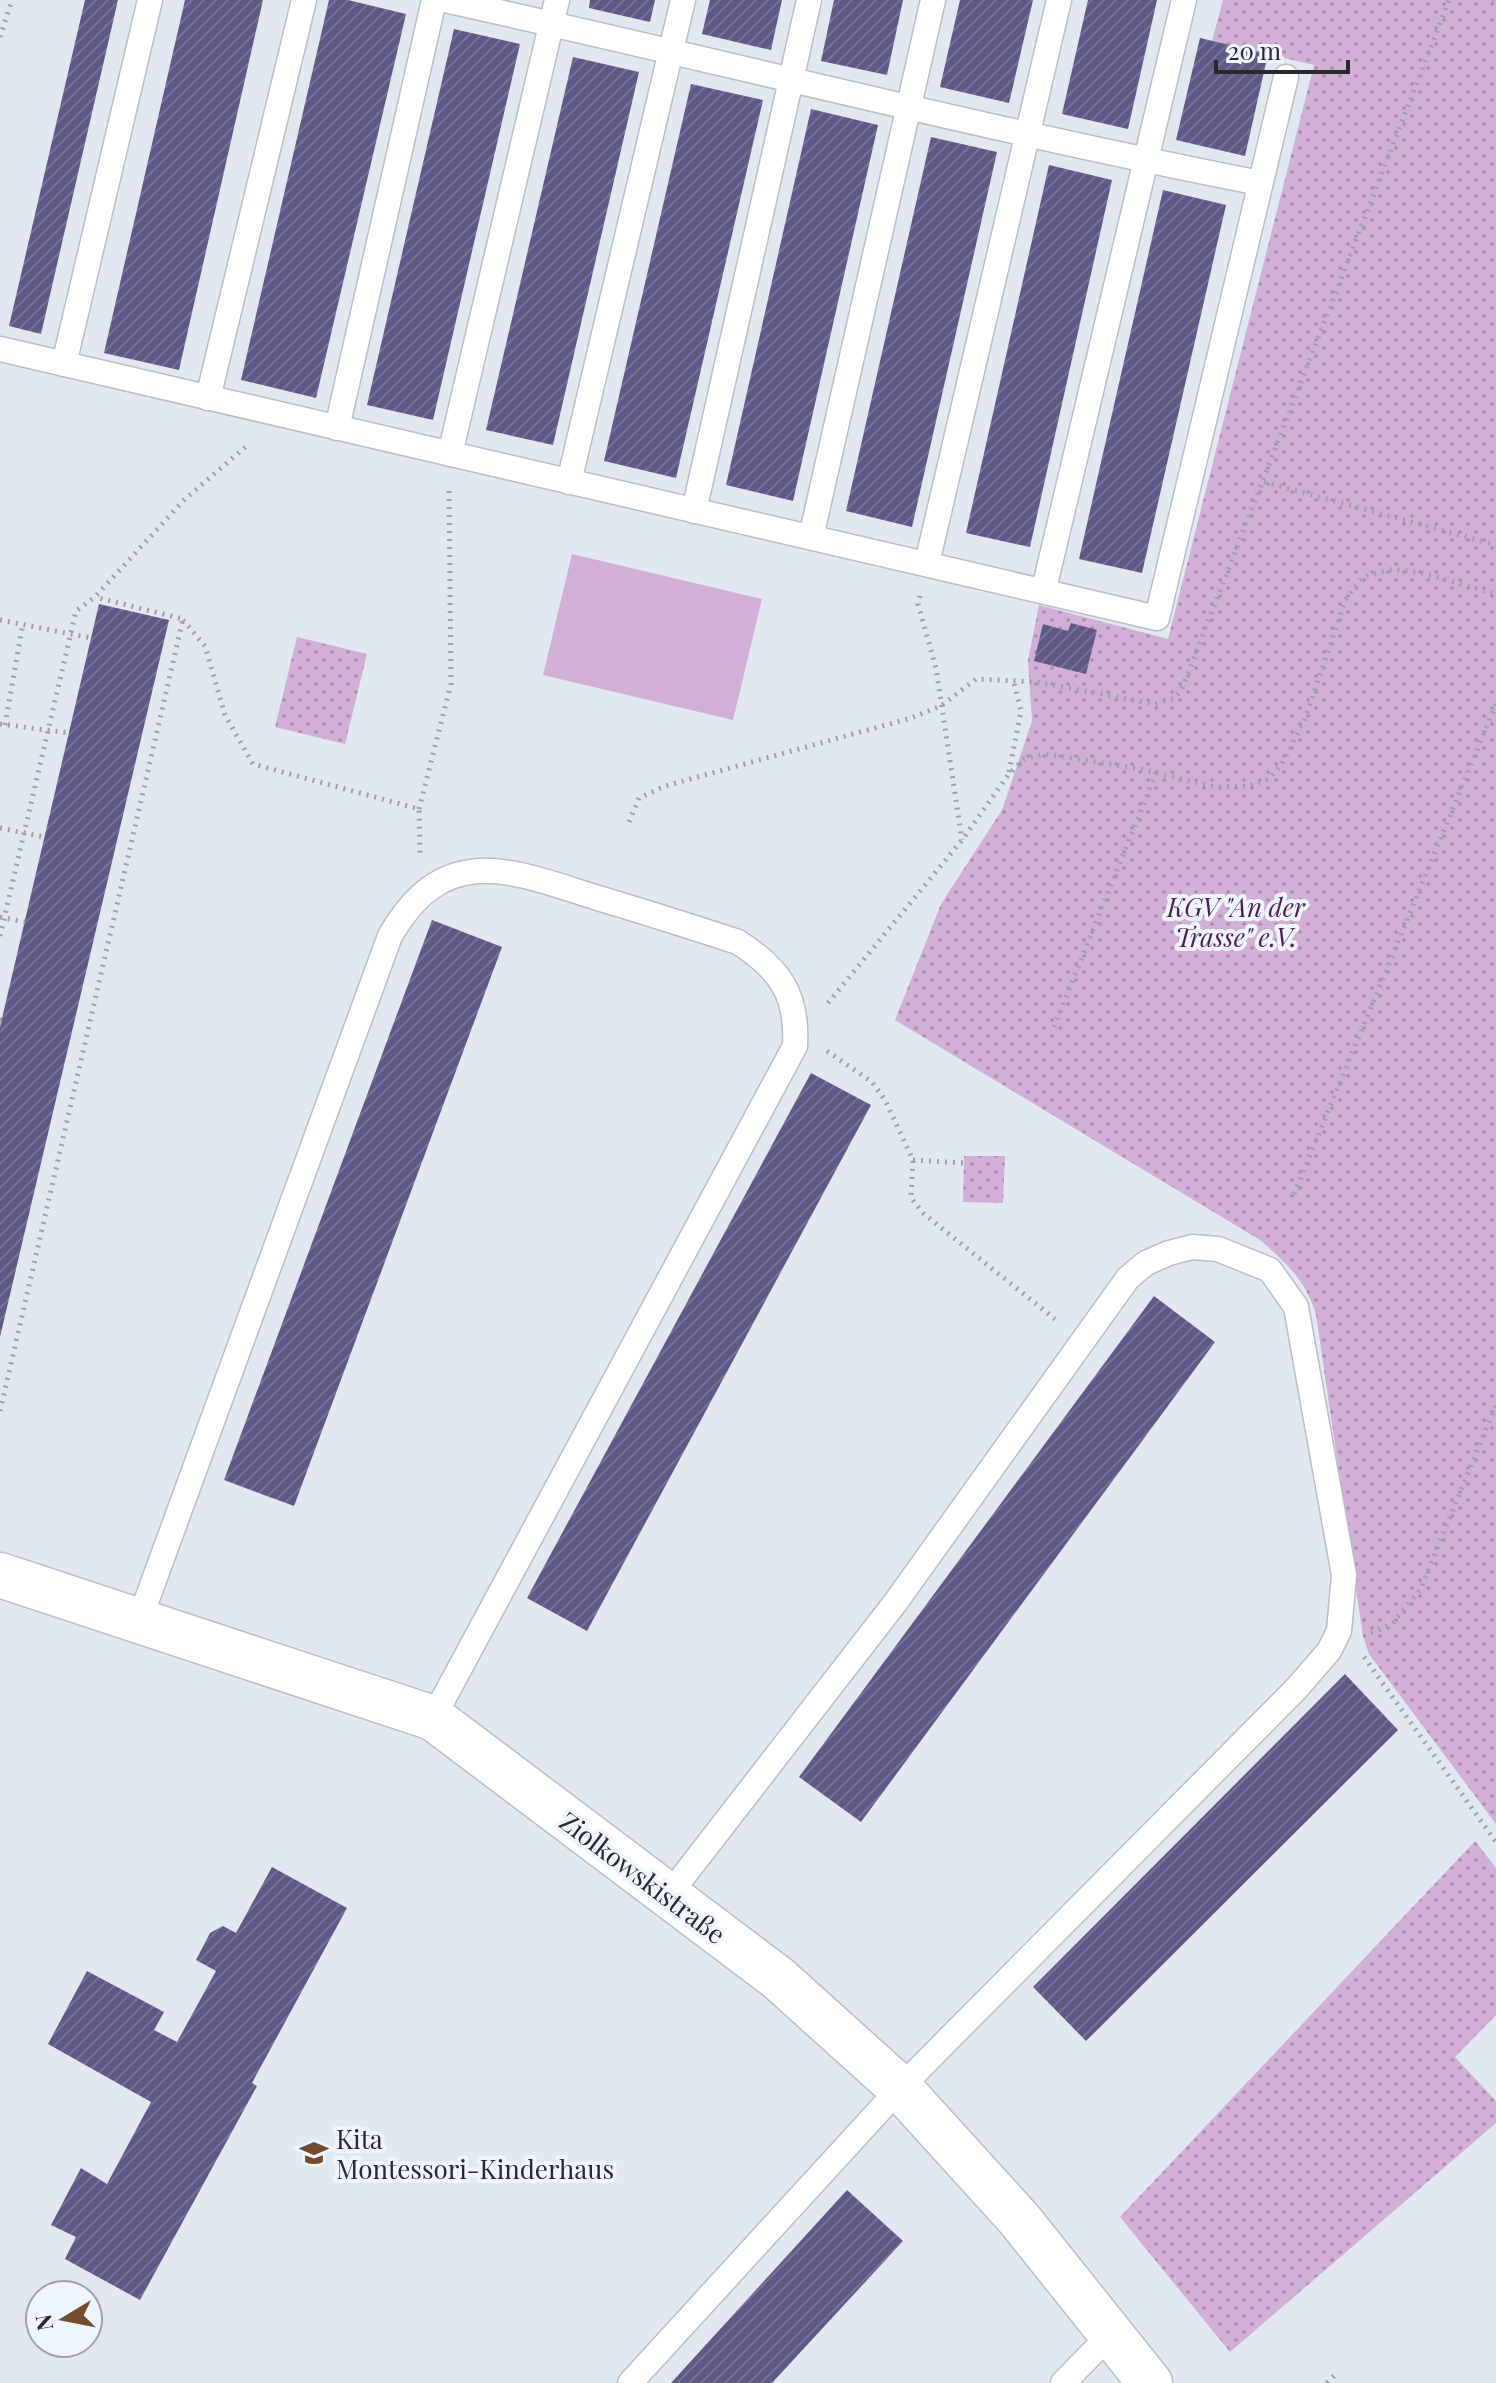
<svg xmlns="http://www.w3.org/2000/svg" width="1496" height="2383" font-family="'Playfair Display',serif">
	<defs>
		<pattern id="park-dots" width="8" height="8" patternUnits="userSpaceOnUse" patternTransform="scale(2)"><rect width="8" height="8" fill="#d1afd6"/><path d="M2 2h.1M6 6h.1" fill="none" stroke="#aa8eae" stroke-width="1.8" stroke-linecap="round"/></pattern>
		<pattern id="building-hatch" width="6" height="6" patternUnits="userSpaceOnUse" patternTransform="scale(2)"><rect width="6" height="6" fill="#5e5987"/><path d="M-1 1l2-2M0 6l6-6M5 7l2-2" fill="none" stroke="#767295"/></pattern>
	</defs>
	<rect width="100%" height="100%" fill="#e2e8ef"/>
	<!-- grass -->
	<polygon fill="#d1afd6" points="572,554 762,599 733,720 543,675"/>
	<!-- park -->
	<g fill="url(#park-dots)">
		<path d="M1223,0H1496V1824L1369,1654L1363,1636L1316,1315C1307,1282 1286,1262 1260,1240L895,1020L941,904L1002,810L1032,721L1028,660L1039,605L1168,639L1314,65L1212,41Z"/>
		<polygon points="297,637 367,654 345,744 275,727"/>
		<polygon points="964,1156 1005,1156 1003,1203 963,1202"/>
		<polygon points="1475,1841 1496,1868 1496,2015 1455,2057 1496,2101 1496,2123 1230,2352 1120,2217"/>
	</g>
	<!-- building -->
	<g fill="url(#building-hatch)">
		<polygon points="85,0 118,0 41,334 9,326"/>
		<polygon points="185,0 263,0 179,370 104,353"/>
		<polygon points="329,0 348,0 406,14 316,398 241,380"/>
		<polygon points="590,0 655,0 650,22 589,8"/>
		<polygon points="710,0 782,0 771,50 702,34"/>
		<polygon points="834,0 903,0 887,75 821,61"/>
		<polygon points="960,0 1033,0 1009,103 940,87"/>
		<polygon points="1088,0 1157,0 1128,129 1062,114"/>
		<polygon points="454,29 520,44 433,420 367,405"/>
		<polygon points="1200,38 1268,54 1245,156 1176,140"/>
		<polygon points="573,57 639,72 553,445 486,430"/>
		<polygon points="691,84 763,100 676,478 604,461"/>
		<polygon points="811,109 878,125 793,501 726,485"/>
		<polygon points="931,137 997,152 912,527 846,511"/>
		<polygon points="1049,165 1112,180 1030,547 966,533"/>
		<polygon points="1163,190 1226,205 1142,573 1079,559"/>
		<polygon points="99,604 169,620 0,1337 0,1027"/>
		<polygon points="1071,623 1097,630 1086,674 1034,661 1043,624 1068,631"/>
		<polygon points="432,920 502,947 294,1506 224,1480"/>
		<polygon points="811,1073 871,1105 587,1631 527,1598"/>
		<polygon points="1154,1296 1215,1342 861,1822 799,1777"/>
		<polygon points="1345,1674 1398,1730 1086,2041 1033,1987"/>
		<polygon points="272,1867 347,1908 252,2083 257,2086 140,2300 65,2259 76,2237 51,2225 81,2168 107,2184 151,2102 48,2044 87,1971 164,2012 154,2030 177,2042 216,1971 196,1960 210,1933 223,1926 236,1933"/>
		<polygon points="847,2190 903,2241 772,2383 671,2383"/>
	</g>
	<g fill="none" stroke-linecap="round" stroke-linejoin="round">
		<defs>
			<g id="lane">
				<path d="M445,0C717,60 987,130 1260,183"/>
				<polyline points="0,349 1157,618 1286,77"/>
				<polyline points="64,364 150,0"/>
				<polyline points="208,398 304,0"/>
				<polyline points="337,428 434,0"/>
				<polyline points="450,454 557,0"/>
				<polyline points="569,482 683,0"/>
				<polyline points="694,511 809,0"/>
				<polyline points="811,537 933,0"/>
				<polyline points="927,563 1059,0"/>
				<polyline points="1044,589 1184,0"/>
				<path d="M139,1621L390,936C445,840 512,871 598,898C645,912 692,927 738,942C780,969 798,995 795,1046L433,1718"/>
				<polyline points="630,2383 900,2088 1296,1689 1329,1651 1339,1631 1344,1575 1296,1307 1270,1270 1218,1249 1192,1247 1169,1253 1146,1263 1128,1278 895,1603 668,1896"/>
				<polyline points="1063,2383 1112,2333"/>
			</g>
			<polyline id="street" points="0,1575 433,1718 778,1978 900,2088 1019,2219 1150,2383"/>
		</defs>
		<!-- lane casing -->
		<use href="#lane" stroke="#b9bfc6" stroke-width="27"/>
		<!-- street casing -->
		<use href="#street" stroke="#b9bfc6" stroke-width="47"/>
		<!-- path -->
		<g stroke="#9ea2a8" stroke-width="5" stroke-dasharray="2 6" stroke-linecap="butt">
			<polyline points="1492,0 1496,1"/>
			<polyline points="0,37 12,0"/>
			<polyline points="1264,482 1496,545"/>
			<polyline points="920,596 918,604 936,668 962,840"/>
			<polyline points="0,620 91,638"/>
			<polyline points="183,620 205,646 225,715 253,764 419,809 420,853"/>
			<polyline points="0,724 69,733"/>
			<polyline points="5,725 23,623"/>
			<polyline points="1009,772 1021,711 1014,683"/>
			<polyline points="419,809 451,684 449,486"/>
			<polyline points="629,822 639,798 665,786 911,718 941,706 976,679 1037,682 1154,704 1173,699 1182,689 1449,0"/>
			<polyline points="0,828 44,837"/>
			<polyline points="0,917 25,922"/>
			<polyline points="0,936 76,611 95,597 184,500 249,444"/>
			<polyline points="828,1003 962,840 1009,774 1024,759 1045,754 1141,769 1216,787 1249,786 1269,779 1282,764 1305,719 1345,600 1363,577 1393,569 1422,573 1496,594"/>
			<polyline points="0,1020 2,1020"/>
			<polyline points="1054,1027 1156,773"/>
			<polyline points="827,1051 872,1082 885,1100 913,1160 911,1198 924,1214 1055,1319"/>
			<polyline points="913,1160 964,1163"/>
			<polyline points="1294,1194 1496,704"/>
			<polyline points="0,1411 183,619 95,597"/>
			<polyline points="1371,1633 1392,1624 1420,1590 1496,1405"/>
			<polyline points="1364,1657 1496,1842"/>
			<polyline points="1327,2383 1335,2375"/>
		</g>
		<!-- lane -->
		<use href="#lane" stroke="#fff" stroke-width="24"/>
		<!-- street -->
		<use href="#street" stroke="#fff" stroke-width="44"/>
	</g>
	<!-- icons -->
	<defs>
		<symbol id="school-bare" viewBox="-9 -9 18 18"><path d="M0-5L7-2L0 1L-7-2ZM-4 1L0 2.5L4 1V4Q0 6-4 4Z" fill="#744e2a" stroke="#eff5fd" stroke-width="2.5" paint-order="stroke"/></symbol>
	</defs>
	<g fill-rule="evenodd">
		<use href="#school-bare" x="294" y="2133" width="40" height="40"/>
	</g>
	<g text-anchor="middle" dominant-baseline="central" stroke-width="8" stroke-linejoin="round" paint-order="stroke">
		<!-- park labels -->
		<g font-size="26" font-style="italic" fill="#4c1e53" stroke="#eff5fd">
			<text x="1236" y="906">KGV "An der<tspan x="1236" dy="30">Trasse" e.V.</tspan></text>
		</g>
		<!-- street labels -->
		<g font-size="26" fill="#27292c" stroke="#eff5fd">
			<text transform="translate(643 1877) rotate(37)">Ziolkowskistraße</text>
		</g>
		<!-- poi labels -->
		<g font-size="26" fill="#27292c" stroke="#eff5fd" text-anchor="start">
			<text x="336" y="2138">Kita<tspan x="336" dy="30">Montessori-Kinderhaus</tspan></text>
		</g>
	</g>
	<!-- north arrow -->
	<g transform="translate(64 2319) rotate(260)"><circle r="38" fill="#eff5fd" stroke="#9fa3a9" stroke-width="2"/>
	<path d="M0-6L14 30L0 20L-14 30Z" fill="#744e2a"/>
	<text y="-12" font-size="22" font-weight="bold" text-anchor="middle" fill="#27292c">N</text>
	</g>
	<!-- scale -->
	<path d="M1216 60v12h132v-12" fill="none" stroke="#27292c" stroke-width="4"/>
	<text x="1228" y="60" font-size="24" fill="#27292c" stroke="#eff5fd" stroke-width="6" paint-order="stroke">20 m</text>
</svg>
